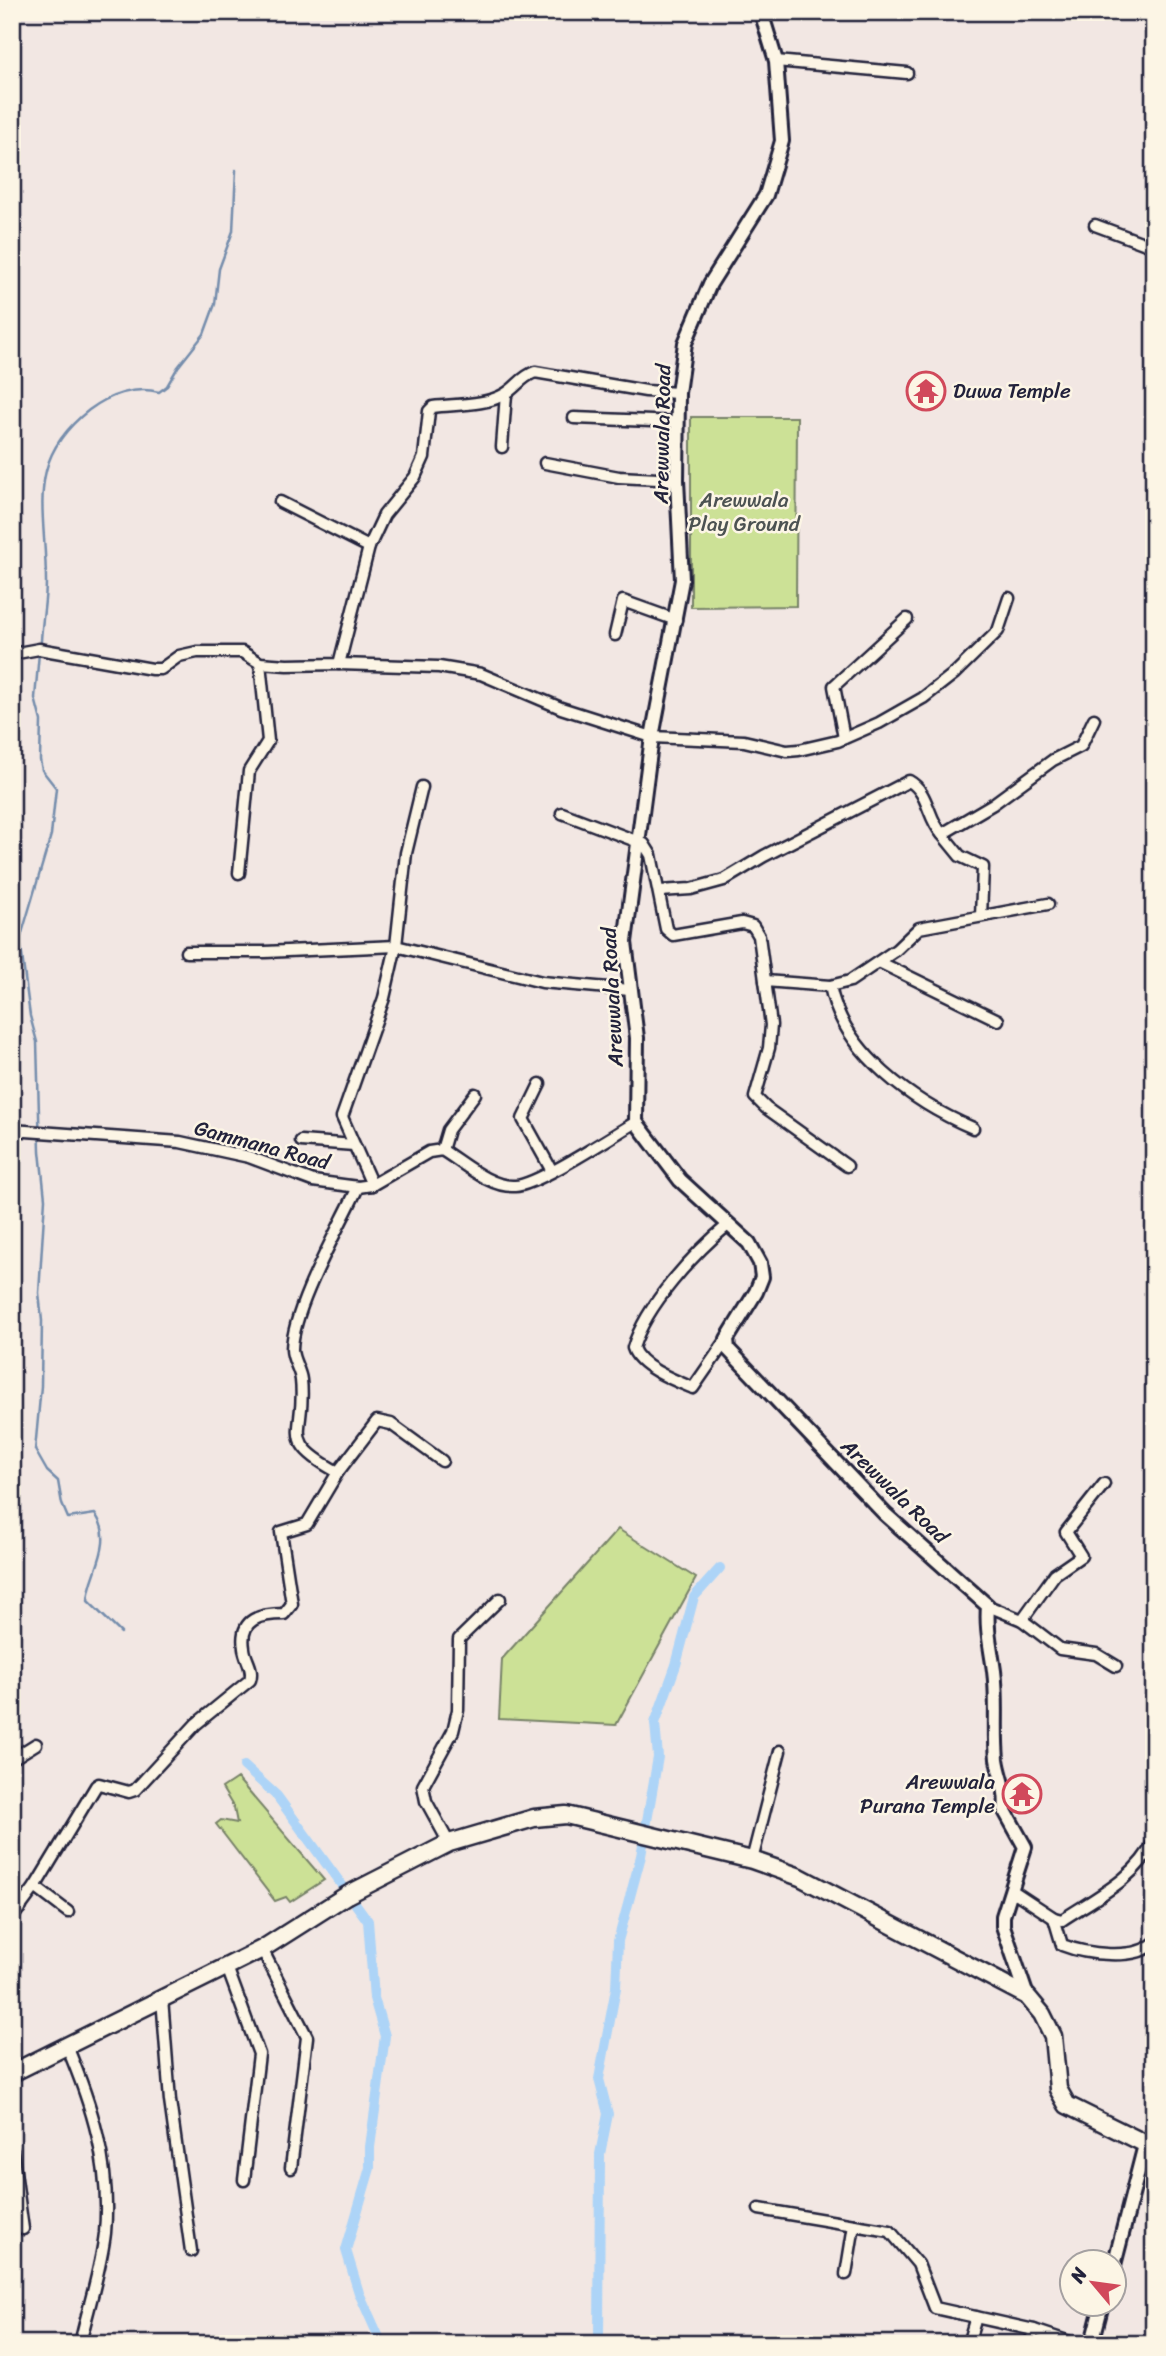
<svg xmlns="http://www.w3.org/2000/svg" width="1166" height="2356" font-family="Sriracha,sans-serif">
	<rect width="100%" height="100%" fill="#f2e7e3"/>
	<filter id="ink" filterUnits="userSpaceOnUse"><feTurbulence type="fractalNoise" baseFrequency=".0143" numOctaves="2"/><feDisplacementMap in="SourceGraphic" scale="14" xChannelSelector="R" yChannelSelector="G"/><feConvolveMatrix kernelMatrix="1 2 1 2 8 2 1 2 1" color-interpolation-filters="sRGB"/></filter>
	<g filter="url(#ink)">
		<!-- green -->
		<g fill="#cce196" stroke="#778268" stroke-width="2">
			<polygon points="691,417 797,417 796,606 691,607"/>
			<polygon points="618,1529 696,1578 616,1725 499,1719 502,1659"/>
			<polygon points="237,1778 324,1880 290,1902 286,1897 275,1901 216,1824 221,1820 237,1823 234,1808 222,1788"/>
		</g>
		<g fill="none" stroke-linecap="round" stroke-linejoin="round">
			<!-- stream -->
			<g stroke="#758dac" stroke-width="2.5">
				<path d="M41,641C42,621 46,601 46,582C46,509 24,461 89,410C109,395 134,386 159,392L167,386L178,367L204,334L215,304L219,269L233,231L236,170"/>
				<path d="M39,653L35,698L41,721L40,760L42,770L56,788L51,835L20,940L30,1016L37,1042L40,1151L45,1199L39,1293L42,1321L41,1386L35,1450L47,1471L58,1481L62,1504L68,1518L95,1514C117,1543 88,1575 88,1601L121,1633"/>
			</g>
			<!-- canal -->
			<g stroke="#add4f7" stroke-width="10">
				<polyline points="244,1766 277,1796 368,1921 374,1998 385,2036 370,2147 370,2168 346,2250 359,2293 382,2344"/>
				<polyline points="599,2344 600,2154 608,2114 599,2079 616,1988 618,1941 641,1856 658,1757 655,1723 676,1665 694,1597 720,1568"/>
			</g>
			<defs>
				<g id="minor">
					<polyline points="776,61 907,73"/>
					<polyline points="1095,225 1154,247"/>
					<polyline points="574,418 678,422"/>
					<polyline points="502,447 506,394"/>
					<polyline points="545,463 619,477 677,480"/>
					<polyline points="280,502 369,547"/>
					<polyline points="615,635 623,601 676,620"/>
					<path d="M12,654L39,649L152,669H161L179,656L197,652H242L260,663L287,665L339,664L369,547L384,515L415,477L424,457L429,411L433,407C455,404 485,406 505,394C517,387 521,377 535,372L646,391L678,393"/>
					<polyline points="339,664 439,667 481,674 561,708 652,737 744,741 787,751 799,750 838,741 879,723 923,698 955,673 998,631 1009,598"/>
					<polyline points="844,738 834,686 907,619"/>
					<polyline points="562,813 644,844 651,855 666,929 673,935 742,923 753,926 759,936 771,1025 769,1048 755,1097 766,1108 847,1166"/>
					<polyline points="942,834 960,856 983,867 981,916"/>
					<polyline points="239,873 249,771 268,741 260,663"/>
					<path d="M660,891L691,889L724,880L764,856L909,781C929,792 927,818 942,834L993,804L1053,760L1081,746L1094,719"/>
					<polyline points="186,952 265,952 396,946 542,982 630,990"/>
					<polyline points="879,962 998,1020"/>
					<polyline points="765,981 830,986 850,981 896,950 919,928 1048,904"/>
					<path d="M830,986C843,1053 914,1103 973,1128"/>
					<polyline points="540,1084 523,1119 552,1171"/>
					<path d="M12,1130L180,1142L249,1157L313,1181L358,1187L372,1185L429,1152L442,1150C462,1162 490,1188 515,1186C538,1185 612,1136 636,1122"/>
					<polyline points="301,1141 354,1145"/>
					<polyline points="442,1150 448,1130 475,1094"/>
					<polyline points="372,1185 342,1117 384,998 396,946 406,853 422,787"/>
					<path d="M727,1339L693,1388C676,1381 639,1367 633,1348C646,1305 694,1253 729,1224"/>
					<path d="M338,1472C277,1439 307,1433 301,1380C300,1369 292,1360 292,1349C293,1307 339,1228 358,1187"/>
					<polyline points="988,1606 1022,1620 1060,1649 1096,1654 1116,1666"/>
					<polyline points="1022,1620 1055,1574 1081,1556 1066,1532 1104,1484"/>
					<polyline points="12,1759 36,1744"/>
					<polyline points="449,1843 426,1801 423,1786 453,1731 458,1710 459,1639 500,1599"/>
					<polyline points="752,1860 780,1751"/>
					<polyline points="35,1887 68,1912"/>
					<path d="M1013,1891L1054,1918L1062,1920C1095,1898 1137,1878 1154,1841"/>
					<polyline points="12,1898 21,1907"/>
					<path d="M12,1918L35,1887L96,1786L99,1784L129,1792L135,1790L196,1724L250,1680C254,1668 245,1660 244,1648C239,1618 261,1614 284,1614L292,1604L281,1532L307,1524L338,1472L377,1421L391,1424L442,1461"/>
					<path d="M1054,1918L1062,1945C1085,1954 1135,1961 1154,1943"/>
					<polyline points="262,1949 307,2037 291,2168"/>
					<polyline points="227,1967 259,2054 244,2180"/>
					<polyline points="162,1998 170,2101 191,2251"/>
					<path d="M66,2044C92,2105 111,2165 105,2233C101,2269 88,2308 80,2344"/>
					<polyline points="12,2150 23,2229"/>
					<polyline points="759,2209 890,2231 918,2264 935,2308 1034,2330 1076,2344"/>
					<polyline points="846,2274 854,2225"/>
					<polyline points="968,2344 976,2317"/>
					<polyline points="1030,2344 1034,2330"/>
				</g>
				<g id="tertiary">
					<path d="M761,12L776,61L782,141L766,195L710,284L685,343L678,393L677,480L682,580L652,737L625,942L637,1038L636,1122L680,1180L749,1243L760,1263L762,1277L756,1292L727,1339L728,1349L885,1514L988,1606C986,1630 991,1648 994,1671C998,1700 994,1729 997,1759C1000,1780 1008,1789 1005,1811L1025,1847L1003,1916V1926L1027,1996"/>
					<polyline points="1114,2265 1145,2145"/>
					<polyline points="1096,2344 1094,2335 1102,2304"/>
				</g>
				<g id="primary">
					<polyline points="349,1894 449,1843 534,1818 566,1815 752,1860 800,1877 1027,1996 1042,2014 1053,2036 1058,2089 1067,2105 1154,2148"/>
					<polyline points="12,2073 262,1949 347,1895"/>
				</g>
			</defs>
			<!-- minor casing -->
			<use href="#minor" stroke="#22223b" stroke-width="15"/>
			<!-- tertiary casing -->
			<use href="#tertiary" stroke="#22223b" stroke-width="18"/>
			<!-- primary casing -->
			<use href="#primary" stroke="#22223b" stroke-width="21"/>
			<!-- minor -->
			<use href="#minor" stroke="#fcf5e5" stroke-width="10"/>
			<!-- tertiary -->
			<use href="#tertiary" stroke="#fcf5e5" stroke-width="12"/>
			<!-- primary -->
			<use href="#primary" stroke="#fcf5e5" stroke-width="16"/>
		</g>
	</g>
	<!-- icons -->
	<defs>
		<symbol id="temple-ring" viewBox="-11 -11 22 22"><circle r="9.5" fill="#fcf5e5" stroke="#d1495b" stroke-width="1.5"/><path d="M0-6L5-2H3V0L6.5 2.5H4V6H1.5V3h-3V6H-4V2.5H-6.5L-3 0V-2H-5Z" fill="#d1495b"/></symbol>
	</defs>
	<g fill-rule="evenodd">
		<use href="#temple-ring" x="904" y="369" width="44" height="44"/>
		<use href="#temple-ring" x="1000" y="1772" width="44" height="44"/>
	</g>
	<g text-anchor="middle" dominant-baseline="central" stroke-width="5" stroke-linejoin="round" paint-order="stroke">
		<!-- poi labels -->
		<g font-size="21" fill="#22223b" stroke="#fcf5e5" text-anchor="start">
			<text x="953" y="391">Duwa Temple</text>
			<text x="995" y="1782" text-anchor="end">Arewwala<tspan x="995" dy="24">Purana Temple</tspan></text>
		</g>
		<!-- street labels -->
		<g font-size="21" fill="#22223b" stroke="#fcf5e5">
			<text transform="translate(662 434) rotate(-89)">Arewwala Road</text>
			<text transform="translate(612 997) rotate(-93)">Arewwala Road</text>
			<text transform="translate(262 1145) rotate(15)">Gammana Road</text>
			<text transform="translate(895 1491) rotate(44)">Arewwala Road</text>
		</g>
		<!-- park labels -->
		<g font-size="21" fill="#4c5252" stroke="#fcf5e5">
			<text x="744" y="500">Arewwala<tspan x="744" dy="24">Play Ground</tspan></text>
		</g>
	</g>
	<!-- margin -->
	<rect width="1166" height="2356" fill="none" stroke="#fcf5e5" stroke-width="42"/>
	<rect x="21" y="21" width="1124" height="2314" fill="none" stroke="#22223b" stroke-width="2.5" filter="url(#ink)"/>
	<!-- north arrow -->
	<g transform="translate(1093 2283) rotate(299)"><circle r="33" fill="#fcf5e5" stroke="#a5a1a1" stroke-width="2"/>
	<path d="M0-5L12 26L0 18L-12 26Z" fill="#d1495b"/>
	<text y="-10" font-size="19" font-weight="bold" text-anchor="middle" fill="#22223b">N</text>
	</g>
</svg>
